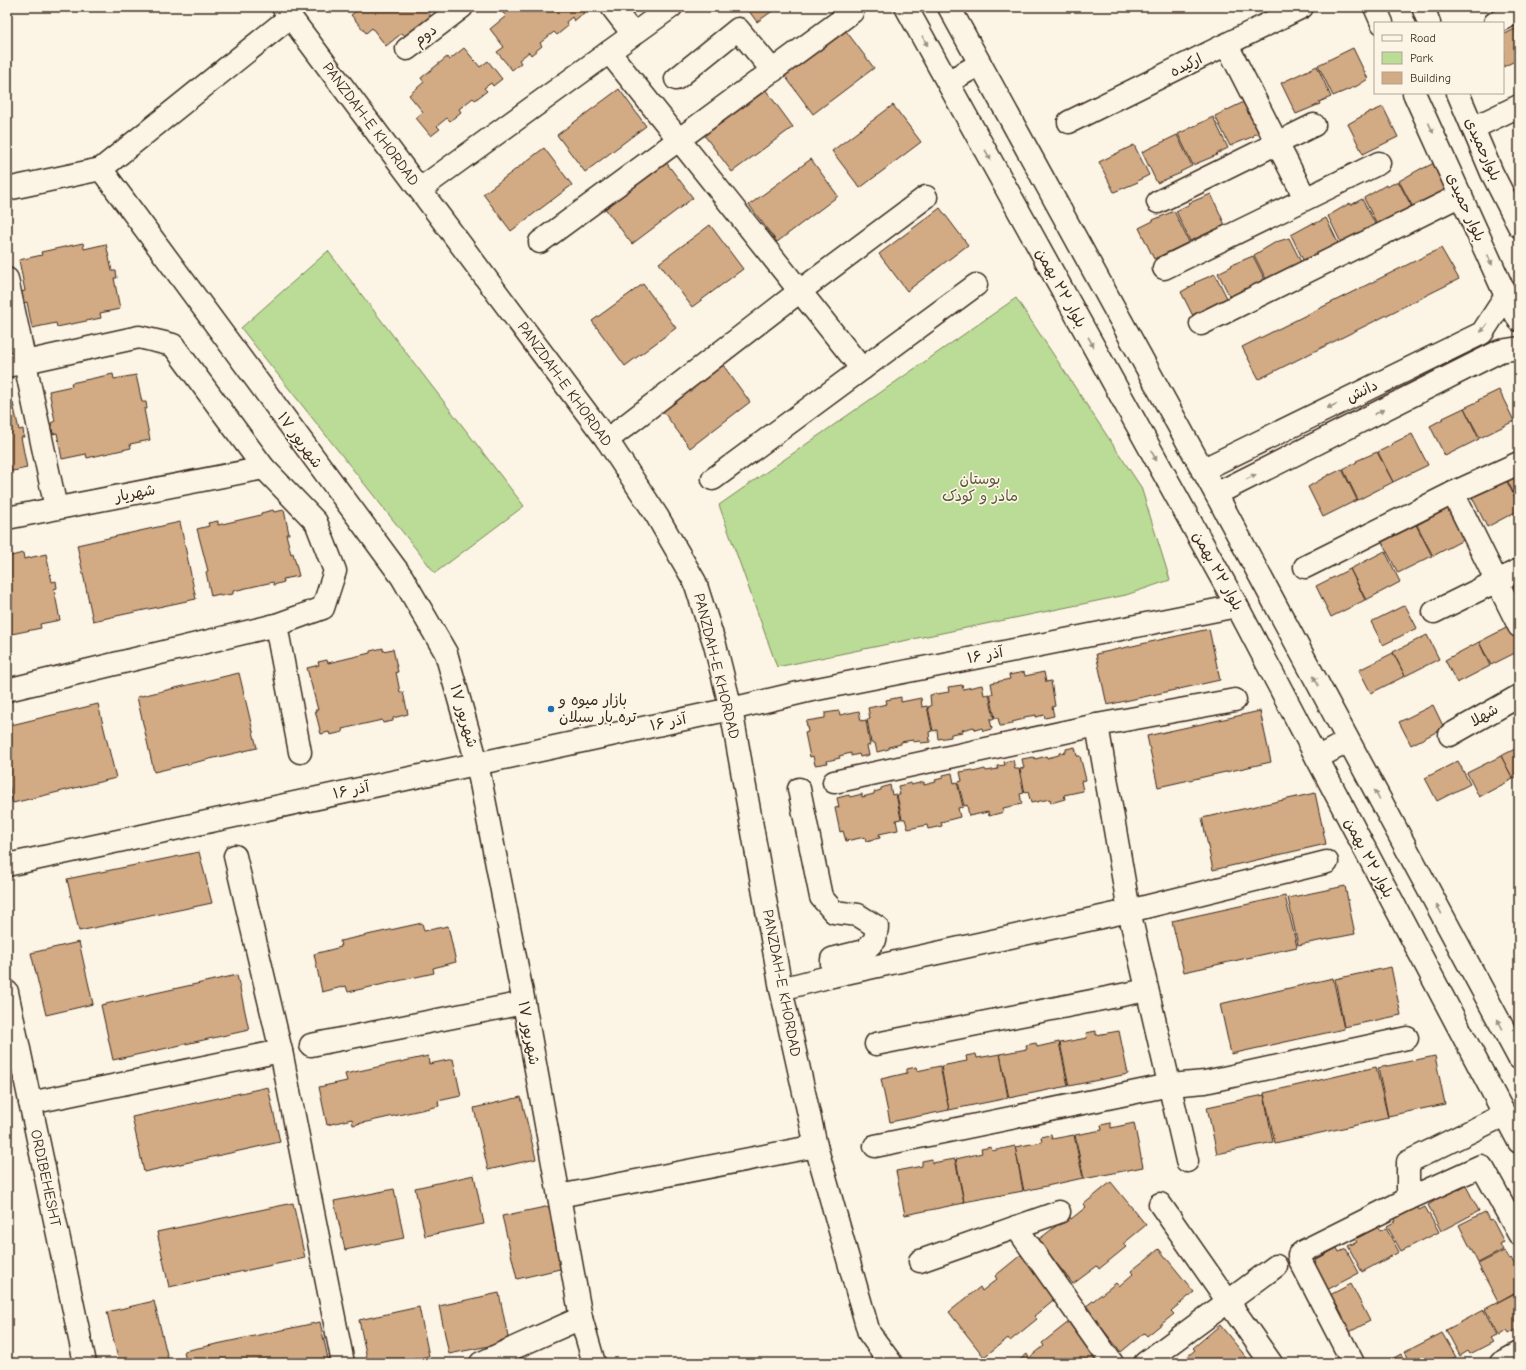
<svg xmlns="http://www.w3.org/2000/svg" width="1526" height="1370" font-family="'Comic Neue','Playpen Sans Arabic',sans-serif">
	<rect width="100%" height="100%" fill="#fcf5e5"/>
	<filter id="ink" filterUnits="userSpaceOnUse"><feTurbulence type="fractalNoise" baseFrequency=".025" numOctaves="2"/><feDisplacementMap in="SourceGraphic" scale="8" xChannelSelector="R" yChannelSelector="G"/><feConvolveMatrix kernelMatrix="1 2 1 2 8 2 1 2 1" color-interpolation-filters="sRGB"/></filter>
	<g filter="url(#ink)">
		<!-- green -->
		<g fill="#badc96" stroke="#7a835a">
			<polygon points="328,251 524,506 435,573 241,328"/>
			<polygon points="1016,298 1141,487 1170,580 1126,595 777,667 719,505"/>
		</g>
		<!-- building -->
		<g fill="#d2aa84" stroke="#3b2a1e">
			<polygon points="367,7 437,7 429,13 431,17 406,37 402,33 386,46 372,28 366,33 351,15 360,8 362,11"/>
			<polygon points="509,7 579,7 584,13 574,21 572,17 566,22 568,26 557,35 554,32 540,43 542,46 531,55 529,52 519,60 521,63 512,70 497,52 504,47 490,29 506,16 502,12"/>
			<polygon points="746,7 778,7 757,22"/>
			<polygon points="1515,29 1519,38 1519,59 1503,67 1503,35"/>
			<polygon points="846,31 874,68 813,114 785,76"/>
			<polygon points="464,48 480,67 488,61 502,79 493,86 491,83 484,88 487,91 475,100 473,98 459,109 461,112 450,121 447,118 437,126 440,129 431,136 416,118 423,112 409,95 424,82 421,78 447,57 449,60"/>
			<polygon points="1353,48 1368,79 1357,86 1333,96 1318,65"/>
			<polygon points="1317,66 1331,97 1319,102 1320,104 1296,114 1281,83"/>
			<polygon points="619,89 646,126 585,172 557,135"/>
			<polygon points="765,89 793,127 732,172 704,135"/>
			<polygon points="1250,99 1265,129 1253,135 1254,136 1230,146 1215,116"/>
			<polygon points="893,105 921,142 860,188 832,151"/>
			<polygon points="1383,107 1398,137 1363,154 1348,124 1371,111 1371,112"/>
			<polygon points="1213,117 1228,148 1216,154 1217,155 1193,165 1178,134"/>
			<polygon points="1177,135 1192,166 1180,172 1181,173 1157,183 1142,152"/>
			<polygon points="1134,145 1149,175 1137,181 1138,182 1114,192 1099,162"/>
			<polygon points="544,148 572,185 511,231 483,194"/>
			<polygon points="811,159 838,196 777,242 749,205"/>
			<polygon points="665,161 693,198 632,244 604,207"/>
			<polygon points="1434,163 1449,194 1415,211 1399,181 1422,168 1422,169"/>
			<polygon points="1398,181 1414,211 1379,229 1364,198 1386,185 1387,187"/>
			<polygon points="1211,194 1225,225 1190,241 1176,211 1190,204 1189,203"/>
			<polygon points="1362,199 1378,229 1343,247 1328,216 1350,203 1351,205"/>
			<polygon points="940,208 968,245 907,291 879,254"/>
			<polygon points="1174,211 1189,242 1154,259 1139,228 1153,221 1153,220"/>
			<polygon points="1326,218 1341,249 1306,266 1291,235 1313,223 1314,224"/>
			<polygon points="710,225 743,269 692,307 659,263"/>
			<polygon points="1289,238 1304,268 1269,285 1254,255 1276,242"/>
			<polygon points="83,243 84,249 106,244 112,271 116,271 117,278 114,278 120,309 100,313 101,318 57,327 56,323 32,328 27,302 23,303 20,292 25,291 19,260 42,255 41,252"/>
			<polygon points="1441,248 1459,279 1259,379 1242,347"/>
			<polygon points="1253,256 1268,286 1233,303 1218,273 1232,266 1231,265"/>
			<polygon points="1215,274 1230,304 1196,322 1181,292 1195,284 1194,283"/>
			<polygon points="643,284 676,328 625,366 592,321"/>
			<polygon points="723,365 750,402 690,448 662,410"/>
			<polygon points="113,374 114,379 136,375 142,402 146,402 147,409 144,409 150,440 130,444 131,448 87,458 86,454 62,459 57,433 53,434 51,423 55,421 49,391 72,386 71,383"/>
			<polygon points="1499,390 1514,421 1480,438 1464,408 1479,401 1478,400"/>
			<polygon points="13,403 19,430 23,429 24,437 21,437 27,468 8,472 9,476 7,477 7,404"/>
			<polygon points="1464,408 1479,439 1445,456 1430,426 1443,419 1443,418"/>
			<polygon points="1412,434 1428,465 1393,482 1378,452 1392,445 1391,444"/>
			<polygon points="1377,452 1393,482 1358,500 1343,469 1357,462 1356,461"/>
			<polygon points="1342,469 1357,500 1323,517 1308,487 1330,474 1330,475"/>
			<polygon points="1519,471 1519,504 1506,478"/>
			<polygon points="1505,478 1519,505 1519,510 1487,527 1471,495"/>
			<polygon points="1451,507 1467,538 1433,556 1417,525"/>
			<polygon points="273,510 274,512 284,510 289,534 286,534 291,554 293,553 299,576 283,579 284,582 274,585 273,582 233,591 233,594 220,596 220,594 211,596 206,572 208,571 197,529 209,526 208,523 218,521 218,525 261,515 261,513"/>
			<polygon points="180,522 196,599 93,621 77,545"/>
			<polygon points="1416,525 1432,556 1398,573 1382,542"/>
			<polygon points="1385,551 1400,582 1366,600 1350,569"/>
			<polygon points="23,553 24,559 46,554 52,582 56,581 57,588 54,589 60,620 40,624 41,628 7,635 7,557"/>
			<polygon points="1350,569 1365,600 1331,617 1316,586"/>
			<polygon points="1405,605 1417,628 1383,645 1371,622"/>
			<polygon points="1512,625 1519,638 1519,651 1491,665 1479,642"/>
			<polygon points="1209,629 1220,680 1107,705 1096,654"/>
			<polygon points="1427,635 1439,659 1405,676 1393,652"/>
			<polygon points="1479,642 1490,666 1457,683 1445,660"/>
			<polygon points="383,648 383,651 393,649 398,672 396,672 400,692 403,692 408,714 393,718 393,721 383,723 382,720 342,729 343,732 330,735 329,732 321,734 315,710 318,710 307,668 319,665 318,662 327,660 328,663 370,653 370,651"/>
			<polygon points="1393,653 1405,676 1371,693 1359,670"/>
			<polygon points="1024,672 1025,676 1044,672 1046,682 1051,681 1055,706 1052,707 1054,716 1045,718 1044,715 1036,717 1036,715 1024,717 1024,719 1012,722 1013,724 1000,726 998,718 995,718 990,694 993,694 991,683 1010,679 1009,675"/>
			<polygon points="239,673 257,748 154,772 137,697"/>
			<polygon points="962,685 963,689 982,685 984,695 989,694 994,719 990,719 992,729 983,731 982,728 975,730 974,727 962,730 963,732 951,734 951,737 938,739 937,730 933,731 928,707 931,706 930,695 949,692 948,687"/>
			<polygon points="901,697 901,702 921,698 922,707 927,706 932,731 929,732 930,742 921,743 920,741 913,742 913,740 901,742 901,744 889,747 889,749 877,752 875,743 871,743 867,719 870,719 868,708 887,704 886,700"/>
			<polygon points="98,704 116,778 13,803 7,778 7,726"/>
			<polygon points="1433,705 1444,728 1411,745 1399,722"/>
			<polygon points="839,711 840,715 859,711 861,721 866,720 870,745 867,746 869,755 860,757 859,754 851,756 851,753 839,756 840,758 827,761 828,763 815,765 813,756 810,757 805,733 808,732 806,721 825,718 825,713"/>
			<polygon points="1260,711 1271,762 1158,787 1147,736"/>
			<polygon points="1075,747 1077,756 1080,756 1086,780 1081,781 1083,791 1064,795 1065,799 1051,803 1050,799 1031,803 1028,792 1025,793 1020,769 1024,768 1022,759 1034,757 1035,759 1047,756 1047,758 1059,755 1059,753 1066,752 1066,749"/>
			<polygon points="1519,747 1519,776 1513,779 1501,756"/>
			<polygon points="1501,756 1513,779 1479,797 1467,773"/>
			<polygon points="1013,760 1015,769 1019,769 1024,793 1020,794 1022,804 1003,808 1004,812 989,816 988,812 969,816 967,805 964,806 958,782 962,781 960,772 973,770 973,772 985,769 986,771 998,769 997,766 1005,765 1004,762"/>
			<polygon points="1458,761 1470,784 1437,801 1425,778"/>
			<polygon points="952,773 954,783 957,782 963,807 958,808 960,817 941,822 942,826 928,829 927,825 908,829 905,819 902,819 897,795 900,795 898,786 911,783 911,785 924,782 924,785 936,782 935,780 943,778 943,775"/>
			<polygon points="890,785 892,795 896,794 901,819 896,820 898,830 879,834 880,838 866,841 865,837 846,841 843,831 840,832 835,808 839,807 837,798 849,795 850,797 862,794 862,797 874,794 874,792 881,790 881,788"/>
			<polygon points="1315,793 1326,844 1213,870 1202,818"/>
			<polygon points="199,852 212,903 79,931 67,879"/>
			<polygon points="1345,886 1355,934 1298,945 1288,898"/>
			<polygon points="1285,896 1297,947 1184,972 1172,921"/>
			<polygon points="422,923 424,931 448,926 456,962 433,968 434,973 348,992 346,986 322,992 314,954 341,947 340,941"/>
			<polygon points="79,942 93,1004 46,1015 31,953"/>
			<polygon points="1391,967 1401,1015 1344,1027 1335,979"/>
			<polygon points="237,975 249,1030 113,1060 101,1005"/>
			<polygon points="1333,978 1344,1029 1231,1054 1220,1004"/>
			<polygon points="1096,1031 1096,1035 1119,1031 1128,1074 1069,1086 1060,1043 1087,1038 1086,1033"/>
			<polygon points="1059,1042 1068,1086 1009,1098 1000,1054 1027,1049 1026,1045 1036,1043 1037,1047"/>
			<polygon points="976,1054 977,1058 1000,1054 1008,1098 949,1110 941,1066 967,1061 966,1056"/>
			<polygon points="428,1056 429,1064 453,1059 461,1096 438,1101 439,1106 353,1125 352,1119 327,1125 319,1087 347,1081 345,1074"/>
			<polygon points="1435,1056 1445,1104 1388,1116 1378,1068"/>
			<polygon points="940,1066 949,1110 890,1122 881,1079 907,1073 907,1069 916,1067 917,1071"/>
			<polygon points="1376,1067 1388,1118 1275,1143 1264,1093"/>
			<polygon points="268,1087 280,1142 144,1172 132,1117"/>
			<polygon points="1264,1095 1273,1142 1217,1154 1207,1107"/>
			<polygon points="521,1097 536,1159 488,1170 474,1108"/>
			<polygon points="1111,1123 1111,1128 1134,1123 1143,1167 1084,1179 1075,1135 1102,1130 1101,1125"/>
			<polygon points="1051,1135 1052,1139 1074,1135 1083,1178 1024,1191 1015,1147 1042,1142 1041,1137"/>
			<polygon points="1015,1146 1023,1191 964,1202 956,1159 982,1153 981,1149 991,1147 992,1151"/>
			<polygon points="932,1159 932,1163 955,1159 964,1203 905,1215 896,1171 922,1166 922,1161"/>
			<polygon points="474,1175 484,1224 425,1236 415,1188"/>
			<polygon points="1111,1182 1146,1225 1123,1244 1126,1247 1099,1269 1097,1266 1073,1284 1038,1240 1069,1216 1071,1219 1086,1207 1084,1204"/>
			<polygon points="1457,1186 1459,1190 1466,1186 1479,1211 1441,1231 1428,1205 1436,1200 1435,1198"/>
			<polygon points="394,1189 404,1238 345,1250 334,1201"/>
			<polygon points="293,1203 305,1258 169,1287 157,1232"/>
			<polygon points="550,1206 564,1268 517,1279 502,1216"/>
			<polygon points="1417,1206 1419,1210 1425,1207 1439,1232 1401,1251 1387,1226 1396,1221 1394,1218"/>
			<polygon points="1485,1212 1489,1220 1492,1219 1504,1242 1500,1244 1503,1250 1478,1263 1459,1225"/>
			<polygon points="1378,1227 1380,1231 1386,1228 1399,1252 1362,1272 1348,1246 1357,1242 1355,1239"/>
			<polygon points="1337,1248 1339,1252 1346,1249 1359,1273 1321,1293 1308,1267 1316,1263 1315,1260"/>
			<polygon points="1159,1249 1194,1292 1171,1311 1174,1314 1147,1336 1144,1333 1121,1352 1085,1307 1116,1283 1119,1286 1133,1274 1131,1271"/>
			<polygon points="1504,1251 1509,1259 1511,1258 1519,1272 1519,1290 1498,1302 1478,1264"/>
			<polygon points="1022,1254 1057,1297 1034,1316 1037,1319 1010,1341 1008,1338 984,1357 949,1312 980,1287 982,1291 997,1279 995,1276"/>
			<polygon points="1351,1284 1370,1321 1344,1335 1326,1297"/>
			<polygon points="1519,1291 1519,1328 1509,1334 1507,1331 1499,1335 1485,1309"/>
			<polygon points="499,1293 509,1342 449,1354 439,1306"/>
			<polygon points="154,1301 169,1363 119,1363 107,1312"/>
			<polygon points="419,1307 429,1356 395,1363 368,1363 359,1320"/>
			<polygon points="1484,1310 1497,1335 1490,1338 1493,1342 1470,1354 1468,1351 1460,1356 1446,1330"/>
			<polygon points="1070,1321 1104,1363 1016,1363 1027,1354 1029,1358 1044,1346 1042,1343"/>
			<polygon points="320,1322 329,1363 186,1363 184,1351"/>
			<polygon points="1220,1325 1251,1363 1173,1363 1178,1359 1180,1363 1195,1350 1193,1348"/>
			<polygon points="1442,1333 1456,1357 1449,1360 1451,1363 1411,1363 1405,1352"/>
			<polygon points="1401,1354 1406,1363 1385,1363"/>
		</g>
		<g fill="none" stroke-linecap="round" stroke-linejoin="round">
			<defs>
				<g id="minor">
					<polyline points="612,7 633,34"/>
					<polyline points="1375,7 1382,23"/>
					<polyline points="1423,7 1429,23"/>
					<polyline points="1495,23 1519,11"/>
					<polyline points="1227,45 1305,198"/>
					<polyline points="407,49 462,7"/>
					<polyline points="609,52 862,369"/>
					<polyline points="676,79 738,29 773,71"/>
					<polyline points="1414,93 1506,296 1519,320"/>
					<polyline points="1458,93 1492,173 1519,226"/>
					<polyline points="1069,122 1302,7"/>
					<polyline points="1473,128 1519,106"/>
					<polyline points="101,169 402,577 446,653 477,763 524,1003 581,1318 594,1363"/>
					<polyline points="7,189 101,169 290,17"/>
					<polyline points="420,189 671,7"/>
					<polyline points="1158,202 1314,125"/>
					<polyline points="540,242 852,12"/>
					<polyline points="1164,268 1379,163"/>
					<polyline points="7,279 56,508"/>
					<polyline points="1201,324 1461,195"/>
					<polyline points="7,366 139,337 173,345 264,468 316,522 335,571 323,608 276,625 7,690"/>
					<polyline points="607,440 800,291 926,197"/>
					<polyline points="1202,470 1482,333 1506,296"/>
					<polyline points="713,479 976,285"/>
					<polyline points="1453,493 1519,626"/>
					<polyline points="1216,494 1500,351 1519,348"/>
					<polyline points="7,518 264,468"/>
					<polyline points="1305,567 1453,493 1519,463"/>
					<polyline points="1434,612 1519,570"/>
					<polyline points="276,625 300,752"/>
					<polyline points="1097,725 1129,911 1187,1161"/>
					<polyline points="1450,735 1519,696"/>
					<polyline points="834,782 1097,725 1235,700"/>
					<polyline points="799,789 821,897 834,912 858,915 877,927 875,940 864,951 832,959 832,976"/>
					<polyline points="235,856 281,1051 343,1363"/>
					<polyline points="7,865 731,709 807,691 1237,606"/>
					<polyline points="781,989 832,976 1129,911 1327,862"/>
					<polyline points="7,992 85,1363"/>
					<polyline points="876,1044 1147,990"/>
					<polyline points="311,1045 524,1003"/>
					<polyline points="30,1103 281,1051"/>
					<polyline points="875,1146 1170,1085 1205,1082 1407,1038"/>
					<polyline points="559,1196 816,1146"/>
					<polyline points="1408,1199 1408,1162 1504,1115"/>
					<polyline points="1160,1204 1271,1363"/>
					<polyline points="1016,1227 1112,1363"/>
					<polyline points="920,1261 1059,1212"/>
					<polyline points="481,1363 527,1342 581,1318"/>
					<polyline points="1145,1363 1276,1266"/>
					<polyline points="1353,1363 1300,1260 1299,1255 1304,1251 1408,1199 1481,1166 1484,1170 1519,1234"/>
					<polyline points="1501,1363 1519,1353"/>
				</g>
				<g id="major">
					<polyline points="283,7 607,440 657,516 695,582 715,645 731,709 781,989 816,1146 869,1333 891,1363"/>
					<polyline points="906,7 1237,606 1519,1142"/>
					<polyline points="949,7 1216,494 1519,1058"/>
					<polyline points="948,82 980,64"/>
					<polyline points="1317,758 1348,741"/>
				</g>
			</defs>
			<!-- minor casing -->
			<use href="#minor" stroke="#3b2a1e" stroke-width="25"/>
			<!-- major casing -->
			<use href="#major" stroke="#3b2a1e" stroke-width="25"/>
			<!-- minor -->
			<use href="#minor" stroke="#fcf5e5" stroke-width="22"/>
			<!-- major -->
			<use href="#major" stroke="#fcf5e5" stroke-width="22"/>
		</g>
		<!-- one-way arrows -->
		<defs><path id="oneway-solid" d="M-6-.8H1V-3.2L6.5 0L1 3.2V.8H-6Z"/></defs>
		<g fill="#9c9082">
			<use href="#oneway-solid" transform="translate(925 41) rotate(61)"/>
			<use href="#oneway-solid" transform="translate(1431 128) rotate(65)"/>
			<use href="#oneway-solid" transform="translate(988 155) rotate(61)"/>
			<use href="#oneway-solid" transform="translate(1490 260) rotate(66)"/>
			<use href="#oneway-solid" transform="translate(1484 328) rotate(129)"/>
			<use href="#oneway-solid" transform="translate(1091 342) rotate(61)"/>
			<use href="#oneway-solid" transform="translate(1332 406) rotate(154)"/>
			<use href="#oneway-solid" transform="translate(1379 412) rotate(-27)"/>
			<use href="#oneway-solid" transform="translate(1154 456) rotate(61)"/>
			<use href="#oneway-solid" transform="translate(1251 477) rotate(-27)"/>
			<use href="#oneway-solid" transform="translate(1316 681) rotate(-118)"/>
			<use href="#oneway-solid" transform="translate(1377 795) rotate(-118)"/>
			<use href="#oneway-solid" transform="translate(1439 909) rotate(-118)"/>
			<use href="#oneway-solid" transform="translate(1500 1024) rotate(-118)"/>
		</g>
	</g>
	<!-- markers -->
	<circle fill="#1f6fb2" stroke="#fcf5e5" stroke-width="1.5" cx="551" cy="709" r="4"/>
	<g text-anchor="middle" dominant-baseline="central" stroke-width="3.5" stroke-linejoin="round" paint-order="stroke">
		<!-- street labels -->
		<g font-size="15" fill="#3b2a1e" stroke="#fcf5e5">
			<text transform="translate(425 35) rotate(-37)">دوم</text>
			<text transform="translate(1186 65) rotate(-26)">ارکیده</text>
			<text transform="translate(371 124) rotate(53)">PANZDAH-E KHORDAD</text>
			<text transform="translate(1483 149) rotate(66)">بلوارحمیدی</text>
			<text transform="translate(1466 207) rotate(66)">بلوار حمیدی</text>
			<text transform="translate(1061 288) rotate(61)">بلوار ۲۲ بهمن</text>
			<text transform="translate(565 384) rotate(54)">PANZDAH-E KHORDAD</text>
			<text transform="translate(1362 391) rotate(-26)">دانش</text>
			<text transform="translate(300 440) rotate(54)">۱۷ شهریور</text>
			<text transform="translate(135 493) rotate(-11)">شهریار</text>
			<text transform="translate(1218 571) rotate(61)">بلوار ۲۲ بهمن</text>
			<text transform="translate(985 655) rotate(-11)">۱۶ آذر</text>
			<text transform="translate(717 666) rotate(76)">PANZDAH-E KHORDAD</text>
			<text transform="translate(1484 715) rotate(-30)">شهلا</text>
			<text transform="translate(464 716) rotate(74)">۱۷ شهریور</text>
			<text transform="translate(668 722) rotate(-12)">۱۶ آذر</text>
			<text transform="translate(351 790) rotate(-12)">۱۶ آذر</text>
			<text transform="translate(1369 858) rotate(62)">بلوار ۲۲ بهمن</text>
			<text transform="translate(782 983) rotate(79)">PANZDAH-E KHORDAD</text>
			<text transform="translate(529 1033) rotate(80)">۱۷ شهریور</text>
			<text transform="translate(46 1178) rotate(78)">ORDIBEHESHT</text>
		</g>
		<!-- park labels -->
		<g font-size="15" fill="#5b563c" stroke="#fcf5e5">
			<text x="980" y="479">بوستان<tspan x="980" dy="17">مادر و کودک</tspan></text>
		</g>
		<!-- poi labels -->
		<g font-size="15" fill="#3b2a1e" stroke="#fcf5e5" text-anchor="start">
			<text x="559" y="700">بازار میوه و<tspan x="559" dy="17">تره بار سبلان</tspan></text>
		</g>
	</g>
	<!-- margin -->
	<rect width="1526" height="1370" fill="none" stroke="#fcf5e5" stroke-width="24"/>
	<rect x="12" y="12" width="1502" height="1346" fill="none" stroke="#3b2a1e" stroke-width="1.5" filter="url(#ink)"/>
	<!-- legend -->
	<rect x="1374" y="22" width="130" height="72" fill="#fcf5e5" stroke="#afa495"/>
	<rect x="1382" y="35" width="20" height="6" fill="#fcf5e5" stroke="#afa495"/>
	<text x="1410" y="42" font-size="12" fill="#3b2a1e">Road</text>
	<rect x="1382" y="52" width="20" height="12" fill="#badc96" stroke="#afa495"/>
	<text x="1410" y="62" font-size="12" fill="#3b2a1e">Park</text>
	<rect x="1382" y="72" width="20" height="12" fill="#d2aa84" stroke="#afa495"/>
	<text x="1410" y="82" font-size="12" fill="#3b2a1e">Building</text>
</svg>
